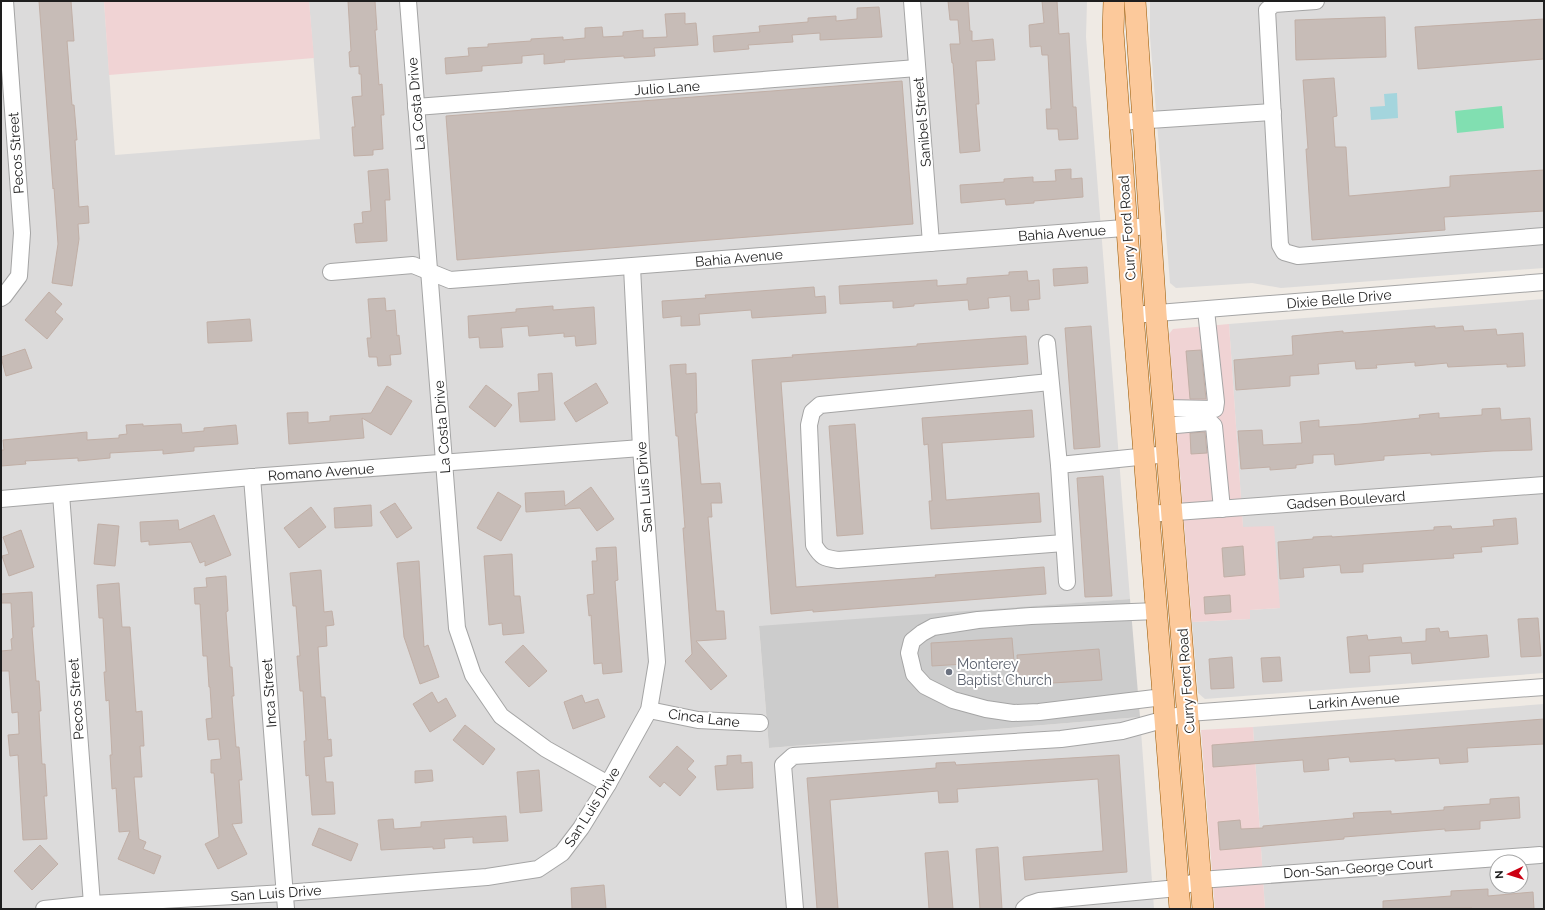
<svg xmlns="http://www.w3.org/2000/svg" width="1545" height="910" font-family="Raleway,sans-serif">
	<rect width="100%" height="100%" fill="#efeae4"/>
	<!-- residential -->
	<g fill="#dcdbdb" fill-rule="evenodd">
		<polygon points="1,1 104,1 115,155 320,139 309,1 1087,1 1086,37 1130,599 759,627 769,748 1140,717 1154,909 1,909"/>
		<polygon points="1150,1 1544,1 1544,268 1281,288 1252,283 1176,288 1170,283 1150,37"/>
		<polygon points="1544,299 1544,673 1205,699 1198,693 1192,622 1250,619 1250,610 1280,608 1243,528 1229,324"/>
		<path d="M1544,704V909H1265L1253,727ZM1497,862H1521V886H1497Z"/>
	</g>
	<!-- commercial -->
	<g fill="#f0d3d4">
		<polygon points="104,1 309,1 314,58 109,75"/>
		<polygon points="1229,324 1243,527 1274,526 1280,608 1250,610 1250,619 1192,622 1169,334 1173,329"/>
		<polygon points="1253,727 1265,909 1215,909 1201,730"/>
	</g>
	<!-- religious -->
	<polygon fill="#ccc" points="1130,599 1140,717 769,748 759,626"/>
	<!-- pitch -->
	<polygon fill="#81dfb1" points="1502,106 1504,128 1457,133 1455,111"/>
	<!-- water -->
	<polygon fill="#a4d5dd" points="1397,93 1398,118 1371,120 1370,107 1385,106 1384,94"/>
	<!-- building -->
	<g fill="#c7bcb7" stroke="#c1afa6">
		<polygon points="39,1 71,1 74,41 67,41 72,105 74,105 77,140 75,140 79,207 88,206 89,223 78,224 79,239 72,286 52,283 58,244 54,188 53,189"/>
		<polygon points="348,1 375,1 377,30 375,30 379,85 382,84 384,115 381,115 383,149 373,150 373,155 354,156 352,127 355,127 352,97 362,96 361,74 359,74 359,66 350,67 349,52 351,51"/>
		<polygon points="948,1 968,1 970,31 972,31 972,41 993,39 995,60 976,61 979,104 976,104 980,151 960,153 953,63 952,63 950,44 960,44 958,20 950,20"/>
		<polygon points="1042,1 1057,1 1059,34 1069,33 1073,107 1076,107 1078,139 1059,140 1058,129 1047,129 1046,109 1051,109 1048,55 1042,55 1041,46 1030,47 1029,25 1044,23"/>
		<polygon points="879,7 882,37 820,40 820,33 792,35 793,42 748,45 749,49 714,52 713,36 760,32 759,26 808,22 808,18 836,16 836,21 857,19 857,8"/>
		<polygon points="685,13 685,24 696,23 698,45 654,48 655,56 624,58 624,56 564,60 565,62 544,64 544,54 522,56 522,63 482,66 482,71 446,74 445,58 469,56 468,48 488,47 488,44 531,41 531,39 563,37 563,40 585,38 585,28 602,27 603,37 623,36 623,32 643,30 643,38 667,37 665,14"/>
		<polygon points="1385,17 1386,57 1296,60 1295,20"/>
		<polygon points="1544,19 1544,59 1418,69 1415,27"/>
		<polygon points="1334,78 1337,116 1333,117 1335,147 1346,147 1349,196 1450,187 1450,176 1544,170 1544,211 1444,217 1445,230 1312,240 1306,149 1308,149 1303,80"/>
		<polygon points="902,81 913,224 457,260 446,116"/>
		<polygon points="388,169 390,200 385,200 387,241 356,243 354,224 363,223 362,212 371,211 368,171"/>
		<polygon points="1071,169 1071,179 1082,178 1083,197 1034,201 1034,203 1006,205 1005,199 961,203 960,185 1004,182 1004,179 1033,177 1033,182 1056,181 1055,170"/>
		<polygon points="1087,267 1088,283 1054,286 1053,269"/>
		<polygon points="1027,271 1028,281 1039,280 1040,299 1028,300 1029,310 1011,311 1010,296 988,298 989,308 969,310 968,300 914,304 914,306 893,308 893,301 840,304 839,286 937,280 937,286 967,284 967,278 1009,275 1009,272"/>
		<polygon points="814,287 815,297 825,296 826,313 752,318 751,310 699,314 700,325 681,326 681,316 663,318 662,301 706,298 705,295"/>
		<polygon points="49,292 62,304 55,312 63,319 47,339 25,320"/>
		<polygon points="385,298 386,311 395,310 397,336 399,335 401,354 390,355 391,365 378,366 377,357 369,357 367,338 371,338 368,299"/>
		<polygon points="553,306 553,310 594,307 596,344 576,346 575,336 564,337 564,333 529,336 528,326 501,328 503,347 480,348 479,337 469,338 468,316 516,312 516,309"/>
		<polygon points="250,319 252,341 208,343 207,322"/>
		<polygon points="1091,326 1100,447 1074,449 1065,328"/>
		<polygon points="1435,326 1435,328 1463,326 1464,331 1496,329 1497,335 1523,333 1525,366 1507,367 1507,364 1448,367 1447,363 1415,366 1415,362 1376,365 1377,368 1356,369 1355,361 1318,364 1319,374 1290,376 1290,386 1236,390 1234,360 1293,355 1292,336 1343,331 1343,333"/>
		<polygon points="1026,336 1028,364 781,382 796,587 936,577 935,575 1044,567 1046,594 813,612 813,610 771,614 752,360 793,357 792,355 917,346 917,344"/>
		<polygon points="25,349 32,368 6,376 1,357"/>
		<polygon points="1201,350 1206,399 1190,399 1186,351"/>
		<polygon points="686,364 686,374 696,373 697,413 695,413 701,484 720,483 722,503 711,503 712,517 708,517 716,611 724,611 726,639 696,641 727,676 711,690 685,661 692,654 683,528 685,528 678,436 676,436 670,365"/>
		<polygon points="552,373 555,420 520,422 518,393 539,391 538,374"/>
		<polygon points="596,383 608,403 576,422 564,403"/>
		<polygon points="486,385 512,405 495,427 469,407"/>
		<polygon points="387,386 412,401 391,435 362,418 364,438 289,444 287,413 308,412 308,423 330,421 330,416 371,413"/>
		<polygon points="1500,408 1501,420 1530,418 1532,450 1493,451 1431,455 1431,453 1384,456 1384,460 1335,465 1334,454 1313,455 1313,463 1296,465 1296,468 1270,470 1270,467 1241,469 1238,431 1262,430 1263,445 1302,443 1300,422 1319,420 1319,427 1361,424 1420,418 1419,415 1439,413 1439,418 1482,415 1482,409"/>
		<polygon points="1032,410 1034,437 942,443 946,500 1039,493 1041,522 931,529 929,501 932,501 928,444 924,445 922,418"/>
		<polygon points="143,424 143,426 181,424 182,433 204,431 204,428 236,425 238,444 194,447 194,451 163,454 163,450 110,453 110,458 78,461 78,458 25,461 26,464 1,466 1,450 4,450 3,440 87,432 87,440 119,438 119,435 127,434 126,425"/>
		<polygon points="855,424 863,534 837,536 829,426"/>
		<polygon points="1205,432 1207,453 1191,454 1190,433"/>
		<polygon points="1103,476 1112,596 1085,597 1077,478"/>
		<polygon points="591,487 614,519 597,531 580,508 526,512 525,493 564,491 565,506"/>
		<polygon points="498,492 521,506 501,541 477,528"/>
		<polygon points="395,503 412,528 397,538 380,512"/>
		<polygon points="371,505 372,526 335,528 334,508"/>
		<polygon points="311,507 326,527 299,548 284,528"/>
		<polygon points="214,515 231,555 205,566 205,561 200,563 191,542 149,545 149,541 141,542 140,522 178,520 179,530"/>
		<polygon points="1516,518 1518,544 1481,547 1482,552 1453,554 1454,558 1363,564 1363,572 1341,573 1340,565 1303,568 1304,577 1280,579 1278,542 1313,539 1313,537 1332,536 1332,537 1434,530 1434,527 1451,526 1452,529 1494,526 1493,520"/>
		<polygon points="98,524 119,526 115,566 94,564"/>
		<polygon points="21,530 34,567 9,576 2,556 9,554 3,537"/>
		<polygon points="1243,546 1245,575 1224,577 1222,548"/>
		<polygon points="616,547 618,580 615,581 622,672 603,674 602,663 594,664 591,615 589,616 587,595 594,594 592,561 597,561 596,548"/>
		<polygon points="512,554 514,596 520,596 524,633 503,635 502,623 489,625 484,556"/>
		<polygon points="419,561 424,647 428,645 439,677 420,684 404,637 397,563"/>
		<polygon points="321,570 324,612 332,611 334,625 326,626 327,646 318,647 321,697 325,697 328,740 331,739 332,756 324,757 326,782 333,782 335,814 312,815 309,775 306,776 304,741 306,741 303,691 300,691 297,656 300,656 296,606 293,606 290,573"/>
		<polygon points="226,576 228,611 226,612 230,667 232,667 234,696 232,696 236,747 239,747 242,780 239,780 242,823 232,824 247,854 218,869 205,844 219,837 214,773 211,773 211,760 221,759 219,739 208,740 206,719 212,718 210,687 209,687 207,656 203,656 200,604 195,604 194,588 207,587 206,578"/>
		<polygon points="119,583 122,627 130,627 136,712 142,711 144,746 140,746 142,777 134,777 139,839 146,842 143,849 161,856 154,874 118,859 130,831 119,832 116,788 112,789 110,755 112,755 109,700 106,701 104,672 106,672 103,618 99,618 97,585"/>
		<polygon points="32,592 34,627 32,627 36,681 39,681 41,711 39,711 42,764 45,764 47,796 44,796 47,839 23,840 18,755 10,756 8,735 19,734 18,712 12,713 9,671 1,671 1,651 12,650 11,639 13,638 11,603 1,603 1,594"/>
		<polygon points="1230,595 1231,612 1205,614 1204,597"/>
		<polygon points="1538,618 1541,656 1521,657 1518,619"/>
		<polygon points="1439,628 1440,632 1448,631 1449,638 1487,635 1489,657 1412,664 1411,653 1369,656 1370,672 1350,673 1347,637 1367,635 1368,640 1401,637 1402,643 1426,641 1426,629"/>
		<polygon points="1012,638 1014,661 932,666 931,643"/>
		<polygon points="523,645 547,671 529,687 505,662"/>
		<polygon points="1099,649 1102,680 1019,685 1017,655"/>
		<polygon points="1232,657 1234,688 1211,689 1209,659"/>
		<polygon points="1280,657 1282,681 1263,682 1261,658"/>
		<polygon points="432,692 438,703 446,698 456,716 430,732 413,704"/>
		<polygon points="582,695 585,703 598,699 605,717 573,729 564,702"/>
		<polygon points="1544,719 1544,744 1467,748 1468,762 1440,764 1439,758 1395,761 1395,759 1350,762 1349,757 1328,759 1329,770 1304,772 1303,760 1213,767 1212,745"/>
		<polygon points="465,725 495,749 483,765 453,740"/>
		<polygon points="677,746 694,761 687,769 696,777 680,796 664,782 660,787 649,777"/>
		<polygon points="741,755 741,763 752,762 753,788 717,790 715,766 727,765 727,756"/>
		<polygon points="1119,755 1127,872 1025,880 1023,857 1103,851 1098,779 957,789 958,802 939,803 938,791 830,800 838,909 817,909 807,778 936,768 936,763 955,762 956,765"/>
		<polygon points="432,770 433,781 415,783 415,771"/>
		<polygon points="539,770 542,811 520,813 517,772"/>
		<polygon points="1519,797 1520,818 1480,821 1480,829 1445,831 1445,829 1344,837 1344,839 1220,850 1218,822 1240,820 1241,829 1263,828 1263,826 1354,818 1353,813 1391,811 1391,814 1444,810 1444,807 1490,804 1490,799"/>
		<polygon points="506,816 508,841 473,843 473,837 444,839 445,848 433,849 433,847 381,850 378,820 393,819 394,829 421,827 421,822"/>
		<polygon points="319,828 358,844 351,861 312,845"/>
		<polygon points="40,845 58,864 32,890 14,871"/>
		<polygon points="998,847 1002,909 980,909 976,849"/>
		<polygon points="948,851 953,909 929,909 925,853"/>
		<polygon points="604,885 606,909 572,909 571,888"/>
		<polygon points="1488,889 1488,896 1533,892 1534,909 1472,909 1472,908 1383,909 1383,901 1451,896 1451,891"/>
	</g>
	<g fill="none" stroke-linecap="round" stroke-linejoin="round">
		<defs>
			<g id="minor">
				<polyline points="408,1 457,628 473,675 501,716 546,749 608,784"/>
				<polyline points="912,1 931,243"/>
				<polyline points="1316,1 1274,4 1267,10 1280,245 1284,252 1298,256 1544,236"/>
				<polyline points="416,107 917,68"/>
				<polyline points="1119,122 1273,112"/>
				<polyline points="331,272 413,265 450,280 1150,226"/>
				<polyline points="1,298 4,296 19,276 22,233 5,1"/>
				<polyline points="1133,315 1544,282"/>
				<polyline points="1047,343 1059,465 1067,582"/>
				<path d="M1050,382L820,405L812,412L809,425L814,545C821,557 824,558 838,560L1064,543"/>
				<polyline points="1164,408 1215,409 1216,402 1206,310"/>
				<polyline points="1165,426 1210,422 1214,426 1222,509"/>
				<polyline points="1059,465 1168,454"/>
				<polyline points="252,477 286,909"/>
				<polyline points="61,494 92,904"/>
				<polyline points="1,499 252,477 641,448"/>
				<polyline points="1149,514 1544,485"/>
				<polyline points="1157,611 1031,616 978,620 933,627 922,633 912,641 909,653 914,674 925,686 953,700 986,709 1013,713 1039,712 1163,697"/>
				<polyline points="649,710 698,720 760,723"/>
				<polyline points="44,909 92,904 285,893 487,877 538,869 562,853 581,828 608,784 649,710 657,662 641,448 632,267"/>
				<polyline points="795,909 783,765 793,756 1061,739 1122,731 1188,713 1544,687"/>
				<polyline points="1024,909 1030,904 1039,901 1178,888 1200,880 1540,855"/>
			</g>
			<g id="major">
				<polyline points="1114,1 1113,32 1134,327 1180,909"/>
				<polyline points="1135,1 1156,314 1203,909"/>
			</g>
		</defs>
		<!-- minor casing -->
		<use href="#minor" stroke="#a5a5a5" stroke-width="18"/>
		<!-- major casing -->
		<use href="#major" stroke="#985700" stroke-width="22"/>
		<!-- minor -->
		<use href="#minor" stroke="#fff" stroke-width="16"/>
		<!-- major -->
		<use href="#major" stroke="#fcc99b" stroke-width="21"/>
	</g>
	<!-- markers -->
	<circle fill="#6b7280" stroke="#fff" stroke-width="1.5" cx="949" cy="672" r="4"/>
	<g text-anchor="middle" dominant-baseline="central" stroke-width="4" stroke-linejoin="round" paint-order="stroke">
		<!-- street labels -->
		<g font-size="14" fill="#1e1e1e" stroke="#fff">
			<text transform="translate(667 88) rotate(-4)">Julio Lane</text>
			<text transform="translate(416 104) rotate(-95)">La Costa Drive</text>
			<text transform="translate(922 122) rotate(-95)">Sanibel Street</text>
			<text transform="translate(16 153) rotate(-94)">Pecos Street</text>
			<text transform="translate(1127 228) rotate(-94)">Curry Ford Road</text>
			<text transform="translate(1062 233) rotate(-4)">Bahia Avenue</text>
			<text transform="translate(739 258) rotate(-5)">Bahia Avenue</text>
			<text transform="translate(1339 299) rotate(-5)">Dixie Belle Drive</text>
			<text transform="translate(442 427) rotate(-94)">La Costa Drive</text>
			<text transform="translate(321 472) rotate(-4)">Romano Avenue</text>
			<text transform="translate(644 487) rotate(-94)">San Luis Drive</text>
			<text transform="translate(1346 500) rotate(-4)">Gadsen Boulevard</text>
			<text transform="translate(1186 681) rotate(-94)">Curry Ford Road</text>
			<text transform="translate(269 693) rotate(-94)">Inca Street</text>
			<text transform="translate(76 699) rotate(-94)">Pecos Street</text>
			<text transform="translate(1354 701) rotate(-4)">Larkin Avenue</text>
			<text transform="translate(704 718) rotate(7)">Cinca Lane</text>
			<text transform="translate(592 807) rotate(-58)">San Luis Drive</text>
			<text transform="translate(1358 868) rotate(-4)">Don-San-George Court</text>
			<text transform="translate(276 893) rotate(-4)">San Luis Drive</text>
		</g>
		<!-- worship labels -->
		<g font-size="14" fill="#5b616d" stroke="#fff" text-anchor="start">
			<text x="957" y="664">Monterey<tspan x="957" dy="16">Baptist Church</tspan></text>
		</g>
	</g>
	<!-- border -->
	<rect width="1545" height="910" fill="none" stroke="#1e1e1e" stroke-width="4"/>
	<!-- north arrow -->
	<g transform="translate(1509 874) rotate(266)"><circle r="19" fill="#ffffff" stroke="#a5a5a5"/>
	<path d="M0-3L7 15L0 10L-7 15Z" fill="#cc0013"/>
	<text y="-6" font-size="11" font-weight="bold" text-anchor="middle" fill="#1e1e1e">N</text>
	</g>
</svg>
